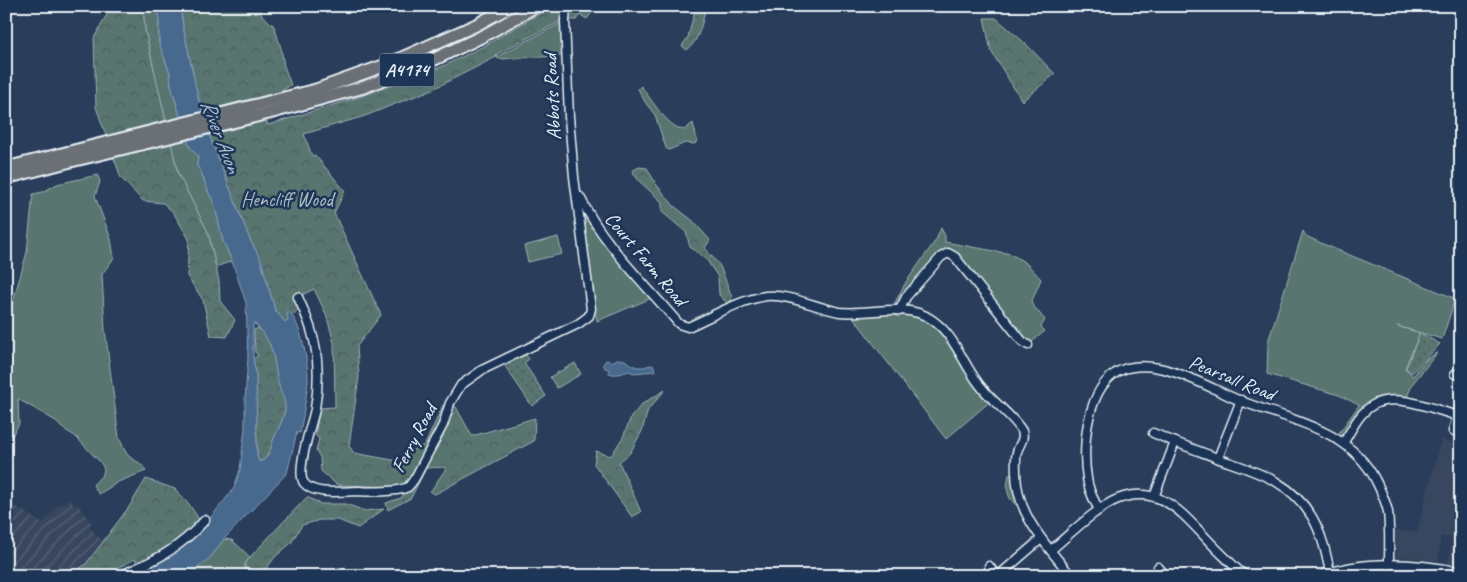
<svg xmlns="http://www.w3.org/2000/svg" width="1467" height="582" font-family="Caveat,sans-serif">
	<defs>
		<pattern id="industrial-furrows" width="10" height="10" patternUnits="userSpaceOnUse" patternTransform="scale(1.25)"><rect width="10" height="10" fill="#39475e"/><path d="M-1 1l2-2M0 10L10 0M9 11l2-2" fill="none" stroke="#566276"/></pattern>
		<pattern id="forest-crowns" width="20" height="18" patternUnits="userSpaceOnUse" patternTransform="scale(1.25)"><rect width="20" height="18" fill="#597470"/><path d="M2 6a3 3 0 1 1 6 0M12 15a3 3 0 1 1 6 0" fill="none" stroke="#4f5c5b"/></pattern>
		<pattern id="park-dots" width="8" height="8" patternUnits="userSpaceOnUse" patternTransform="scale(1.25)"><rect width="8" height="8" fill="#597470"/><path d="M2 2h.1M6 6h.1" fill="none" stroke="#4f5c5b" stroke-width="1.8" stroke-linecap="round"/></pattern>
	</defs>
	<rect width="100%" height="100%" fill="#2a3d5a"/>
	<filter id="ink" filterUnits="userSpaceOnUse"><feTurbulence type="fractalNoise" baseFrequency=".02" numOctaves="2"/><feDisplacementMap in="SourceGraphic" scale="10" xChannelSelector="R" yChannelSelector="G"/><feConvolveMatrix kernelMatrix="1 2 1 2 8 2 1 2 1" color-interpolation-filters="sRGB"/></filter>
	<g filter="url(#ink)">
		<!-- built -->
		<polygon fill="#39475e" points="1441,439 1461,447 1461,567 1448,564 1452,538 1441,536 1438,561 1397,557 1395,531 1417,532"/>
		<!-- industrial -->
		<polygon fill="url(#industrial-furrows)" points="71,498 73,504 78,505 92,523 89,527 102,540 86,564 76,571 70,572 67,576 6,576 6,500 43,524 57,506"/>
		<!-- grass -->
		<g fill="#597470" stroke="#a0b2b4">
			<polygon points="143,6 159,6 159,43 170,73 171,85 188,143 192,150 198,156 197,166 201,171 210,196 213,198 223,241 232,261 216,267 208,232 178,174 145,30"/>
			<polygon points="561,23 562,56 499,59 496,57"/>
			<path d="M641,86C652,100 666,126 684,130L693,123L697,140L695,144L685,143L669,150L666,148L655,115L645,102L638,89Z"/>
			<path d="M98,175L100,182L95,196L111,239L114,258L102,274L105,330L119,438C122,443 124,450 127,454C135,463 139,459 146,471L118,482L99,494L93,485L103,474L104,469L101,463L75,436L62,428L54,420L18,399L19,424L6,445V326L27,252L33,194L43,192L57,184Z"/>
			<polygon points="586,219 589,219 652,298 597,321 582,222"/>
			<polygon points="941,228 945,236 945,242 1011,254 1026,263 1041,279 1031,303 1045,320 1041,327 1045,331 1028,345 948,253 899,311 917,313 938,325 993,399 946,439 853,317 858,313 895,311 893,306 906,282 936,240"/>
			<path d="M1303,231L1306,236L1323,244L1454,298V303L1442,339L1397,326L1420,333L1405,368L1413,376L1427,359L1438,352L1413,383L1406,399C1390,393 1370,397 1360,412C1355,420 1352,430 1344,435L1339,433L1359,405L1339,395L1267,374L1268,342Z"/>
			<polygon points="558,237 562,254 528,262 524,246"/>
			<polygon points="575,363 581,374 557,388 550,377"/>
			<path d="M1011,474L1013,475L1018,502L1016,505C1006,497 1006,487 1009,475Z"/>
			<polygon points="224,539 232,540 250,557 245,564 246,576 187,576 210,558"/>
			<polygon points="1426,570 1461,575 1461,576 1419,576"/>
		</g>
		<!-- forest -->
		<g fill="url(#forest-crowns)" stroke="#a0b2b4">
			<polygon points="110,6 143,6 145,30 178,174 208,232 219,281 220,301 235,320 227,337 211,336 203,300 187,276 189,239 173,212 163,203 143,201 121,178 96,107 94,38 109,11"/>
			<polygon points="180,6 260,6 261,14 274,26 281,48 284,66 291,85 280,92 259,97 268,125 365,95 441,67 484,46 552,6 597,6 587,19 580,15 576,20 568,20 568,6 561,10 561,21 497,54 496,57 433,89 365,116 304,134 312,156 315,155 345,191 334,213 381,315 357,346 359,377 349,446 354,453 398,461 416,448 425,445 443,405 456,407 472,436 535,418 534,441 435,494 430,492 447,467 426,468 411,498 388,510 386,503 401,498 408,489 402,487 337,485 321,471 320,457 316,451 319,439 315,435 320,408 335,407 334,343 326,314 314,289 298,297 301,308 285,322 275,310 260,258 250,240 212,143 198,97 183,27"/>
			<path d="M696,6H706C702,22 700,40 687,50L682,46L688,37Z"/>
			<polygon points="984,18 996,18 1026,44 1055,74 1022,101 991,51"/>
			<polygon points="639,167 647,168 656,184 674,206 692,220 710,240 705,248 720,266 732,297 730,306 719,295 718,277 706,259 690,247 686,232 662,212 662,202 639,181 632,171"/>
			<path d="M258,328C275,343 274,364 279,385C281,393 286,400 285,408C284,420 277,430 273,441C270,450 268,460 258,462L257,456L256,375L253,359L258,356L255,352L254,332V330Z"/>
			<polygon points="665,390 648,410 642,431 630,453 619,462 641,512 632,517 594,464 596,451 611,456 623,437 631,417 642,404"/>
			<polygon points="146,479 175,489 191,507 200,521 181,540 161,555 138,565 135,559 117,568 119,574 115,576 67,576 70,572 76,571 86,564 129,507"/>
			<polygon points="307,497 321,504 346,504 365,511 384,509 358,528 338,520 320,520 302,525 291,543 275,557 264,572 267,576 246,576 245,564 251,556"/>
		</g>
		<!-- park -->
		<g fill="url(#park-dots)" stroke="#a0b2b4">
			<polygon points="1420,333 1440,344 1412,373 1406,368"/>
			<polygon points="525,354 529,359 524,363 546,396 532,406 505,366"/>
		</g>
		<!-- water -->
		<g fill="#47698e" stroke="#879fb8" fill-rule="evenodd">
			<path d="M159,6H180L183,27L198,97L212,143L250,240L260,258L275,310L285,322L288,321L287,311C301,318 309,367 308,382C306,399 303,416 300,433L297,432L287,473L224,539L210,558L187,576H129L159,563L186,543L207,522L228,496L234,488L240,470L245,428V399L248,357L246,303L232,261L223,241L213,198L210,196L201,172L197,166L198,156L192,150L188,143L171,85L170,73L159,43ZM254,323C276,343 273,361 279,386C281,394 286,401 285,409C284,420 277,430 273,441C270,450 268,460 259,462L257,456L256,375L253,357V326Z"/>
			<path d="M617,359L625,360C632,367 641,369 650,365L654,366L655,371L634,373L629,371C622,373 616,376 609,373V369L605,368L603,364L606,360L612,362Z"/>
		</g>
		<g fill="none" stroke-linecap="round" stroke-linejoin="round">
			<defs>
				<g id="minor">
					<path d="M580,197C602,243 646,285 679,324L688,327C713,316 739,300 766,296C791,294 816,308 840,312C869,315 905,302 931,319C956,335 964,368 983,389C995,404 1012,415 1022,431C1025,440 1019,444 1017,452C1015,459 1016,466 1016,472C1016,515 1046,544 1071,576"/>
					<path d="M298,297C303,309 309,321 312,333C319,356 319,385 315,409C312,424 295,471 304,483C314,496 343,491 359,491C369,492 399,492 408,487C410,485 413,481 415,478L443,425L450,403L461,385L482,370L578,324L589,316L591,309L574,177L569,117L565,21L566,6"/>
					<polyline points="899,311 906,297 941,257 948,253 955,257 1022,341 1028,345"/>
					<polyline points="1455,374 1461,376"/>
					<polyline points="1453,431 1457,416"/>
					<path d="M1153,433C1174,442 1196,450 1217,458C1256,472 1290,480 1312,517C1322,534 1326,553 1330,572"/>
					<path d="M1344,442C1352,429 1359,413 1373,405C1395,392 1434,409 1457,416L1461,404"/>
					<polyline points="1218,458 1241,400"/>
					<polyline points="1154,497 1175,442"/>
					<path d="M1099,510C1094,500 1088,490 1087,478C1081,443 1088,372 1133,367C1166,362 1206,386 1236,399C1286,420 1349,427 1376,481C1381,491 1386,501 1388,512C1390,530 1389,548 1389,565"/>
					<path d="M1051,550C1069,535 1097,507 1118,499C1159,484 1181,512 1206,538C1217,550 1228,560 1239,571L1247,576"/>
					<polyline points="989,566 997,576"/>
					<polyline points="1158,567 1166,576"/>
					<path d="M119,576C156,560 178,550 205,520"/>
					<polyline points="998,576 1041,539"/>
					<path d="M1321,576C1360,559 1419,563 1461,572"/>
				</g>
				<g id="highway">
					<polyline points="6,168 316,90 386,65 476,25 511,6"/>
					<polyline points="6,178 67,162 269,113 364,87 435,59 485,35 536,6"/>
				</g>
			</defs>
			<!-- minor casing -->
			<use href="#minor" stroke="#e8f1f8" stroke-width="11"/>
			<!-- highway casing -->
			<use href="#highway" stroke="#e8f1f8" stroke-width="15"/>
			<!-- minor -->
			<use href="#minor" stroke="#1d3557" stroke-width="8"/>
			<!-- highway -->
			<use href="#highway" stroke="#6b6f74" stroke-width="11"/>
		</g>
	</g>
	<g text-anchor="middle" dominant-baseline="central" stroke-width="5" stroke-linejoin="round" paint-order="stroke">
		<!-- shield labels -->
		<rect fill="#1d3557" stroke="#abb9c8" stroke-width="1" x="379.5" y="53.5" width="55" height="33" rx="4"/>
		<g font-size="19" font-weight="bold" fill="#e8f1f8">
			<text x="407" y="70">A4174</text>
		</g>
		<!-- street labels -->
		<g font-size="20" fill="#e8f1f8" stroke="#1d3557">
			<text transform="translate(552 97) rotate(-93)">Abbots Road</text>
			<text transform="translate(646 259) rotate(50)">Court Farm Road</text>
			<text transform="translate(1232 378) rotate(22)">Pearsall Road</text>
			<text transform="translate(414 438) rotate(-62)">Ferry Road</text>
		</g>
		<!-- park labels -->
		<g font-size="20" fill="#afbfc2" stroke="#1d3557">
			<text x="287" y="199">Hencliff Wood</text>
		</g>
		<!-- water labels -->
		<g font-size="21" font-style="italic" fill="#b0c1d3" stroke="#1d3557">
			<text transform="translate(221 136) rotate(69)">River Avon</text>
		</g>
	</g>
	<!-- margin -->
	<rect width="1467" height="582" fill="none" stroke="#1d3557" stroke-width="25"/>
	<rect x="12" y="12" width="1442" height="557" fill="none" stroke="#e8f1f8" stroke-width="2" filter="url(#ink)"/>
</svg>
